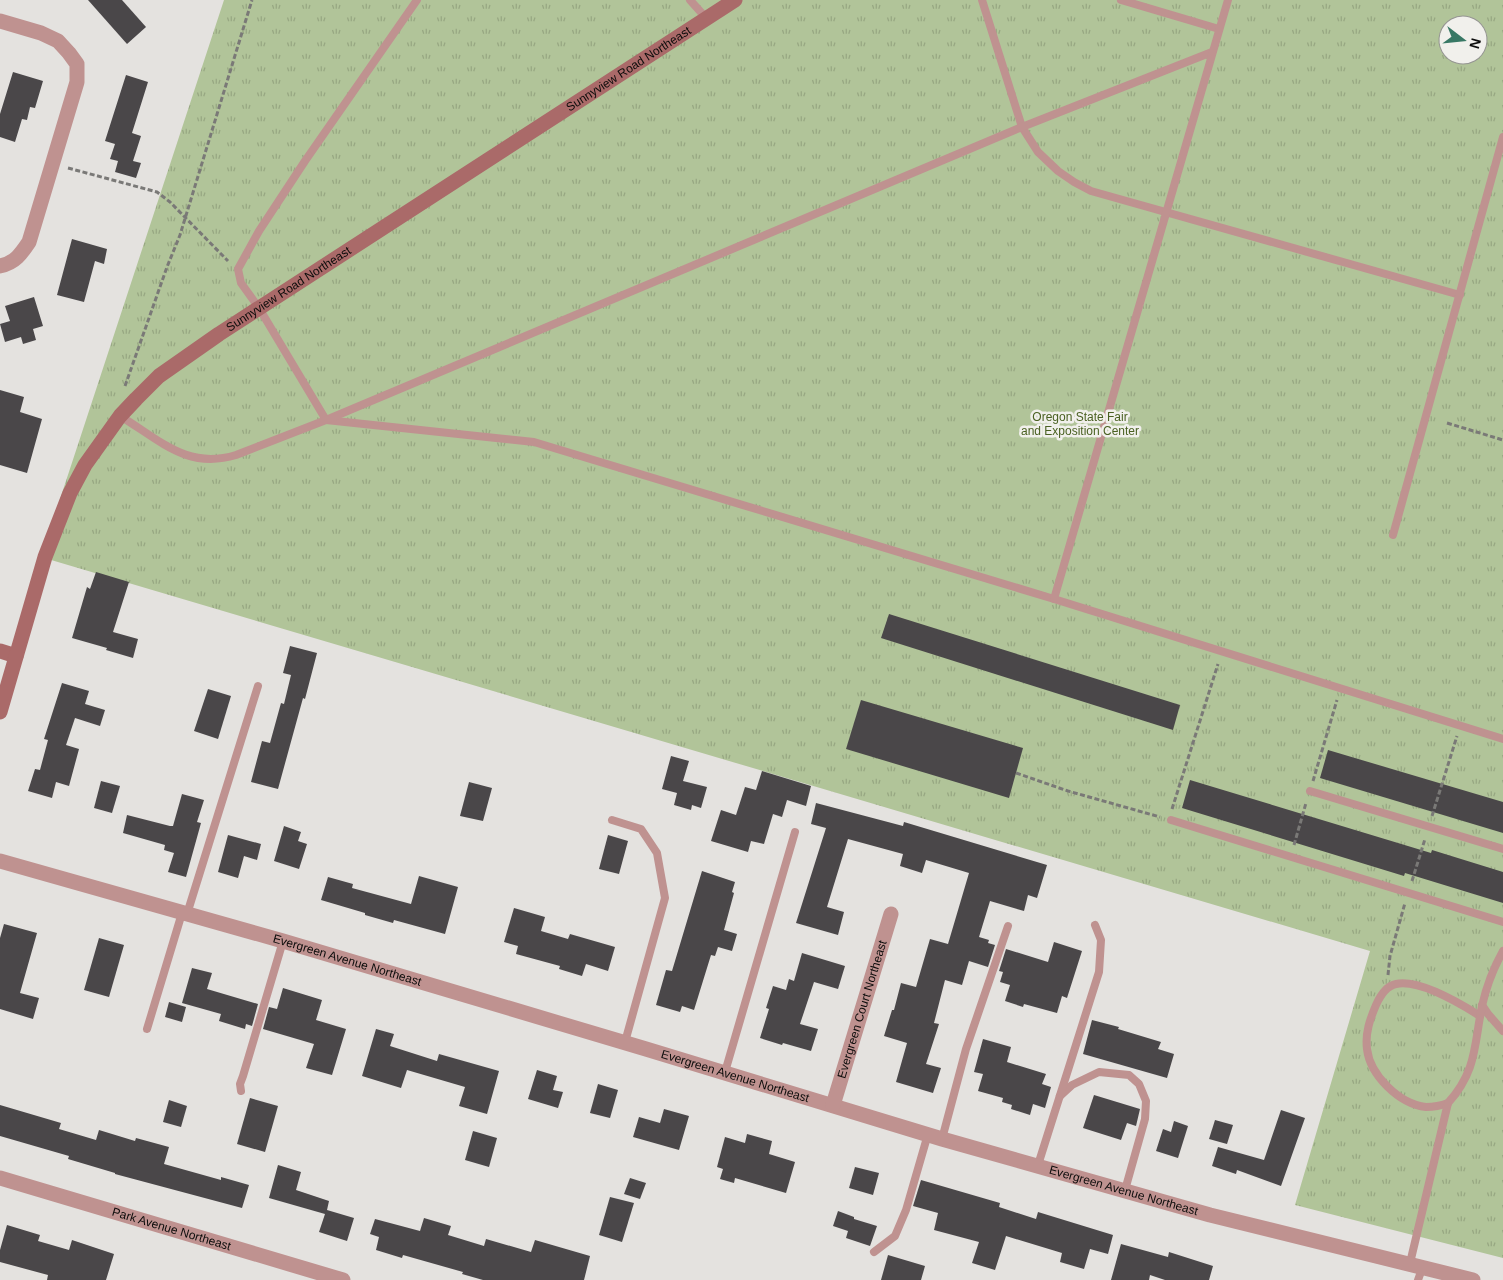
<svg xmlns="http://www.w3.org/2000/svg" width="1503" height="1280" font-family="Arial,sans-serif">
	<defs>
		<pattern id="park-tufts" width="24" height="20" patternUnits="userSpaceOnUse" patternTransform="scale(1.25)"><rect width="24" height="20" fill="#b1c499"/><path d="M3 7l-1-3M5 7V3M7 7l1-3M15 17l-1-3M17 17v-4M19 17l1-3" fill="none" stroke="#97a782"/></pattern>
	</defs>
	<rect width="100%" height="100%" fill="#e4e2df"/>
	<!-- park -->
	<path fill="url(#park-tufts)" fill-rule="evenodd" d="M224,0H1503V1258L1295,1205L1370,951L41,557ZM1448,25H1478V55H1448Z"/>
	<!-- building -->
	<g fill="#4a4749">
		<polygon points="88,0 122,0 146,27 127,44"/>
		<polygon points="13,72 43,81 35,108 30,107 27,120 22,119 15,142 0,137 0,114"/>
		<polygon points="126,75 148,82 132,133 141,136 133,161 141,163 136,178 115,172 118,161 110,159 115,144 105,141"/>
		<polygon points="72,239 107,249 104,264 95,261 84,302 57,295"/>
		<polygon points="34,297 43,326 33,329 36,340 23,344 21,337 5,342 0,324 10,321 5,306"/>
		<polygon points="0,390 24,397 20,412 42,419 27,473 0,465"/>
		<polygon points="96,572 129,582 113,632 138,639 133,658 106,650 107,648 72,638 87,587 90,589"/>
		<polygon points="889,614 1180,705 1173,730 881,638"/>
		<polygon points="290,646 317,653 305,699 303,698 278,789 251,782 262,741 270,743 281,703 284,704 291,675 283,673"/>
		<polygon points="62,683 89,691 85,704 105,710 100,726 75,718 66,745 79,749 69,786 56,782 52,798 28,791 35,769 40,770 48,740 44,739"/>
		<polygon points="208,689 231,696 218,739 194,731"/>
		<polygon points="861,700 1023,748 1009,798 846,749"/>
		<polygon points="1328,750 1503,802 1503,833 1320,778"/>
		<polygon points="671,756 689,761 683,781 707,787 701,808 692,805 691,810 674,805 677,793 662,789"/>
		<polygon points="762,771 811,786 806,806 787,800 782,817 773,814 764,844 751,841 748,852 711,841 721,810 736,815 745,787 756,790"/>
		<polygon points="1190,780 1431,853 1432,850 1503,872 1503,903 1405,873 1404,876 1182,808"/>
		<polygon points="101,781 120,786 112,813 94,808"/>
		<polygon points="469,782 492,788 483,821 460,816"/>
		<polygon points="182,794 204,800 197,822 201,823 186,877 168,872 174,853 164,850 165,845 123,833 127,815 170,826 173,826"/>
		<polygon points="816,803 903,826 904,822 1047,865 1037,898 1028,895 1024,911 990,901 979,937 989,940 988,943 995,945 988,967 969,961 962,985 945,980 934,1023 939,1024 926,1064 941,1068 933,1093 896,1082 907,1043 884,1036 892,1010 894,1010 901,983 916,987 930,939 948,944 969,873 926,860 922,873 900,866 903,854 848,839 827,907 844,912 838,935 796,923 826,828 811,824"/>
		<polygon points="284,826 301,832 298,841 307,844 299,869 274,861"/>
		<polygon points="228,835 261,844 257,860 244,856 238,878 218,872"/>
		<polygon points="608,835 628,841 619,874 599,869"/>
		<polygon points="702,871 735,882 732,892 734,893 724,930 737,934 732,951 718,947 715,956 711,955 694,1010 682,1006 680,1012 656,1005 666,970 672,971"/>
		<polygon points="419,876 458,887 445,934 394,920 393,923 365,915 365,913 321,900 328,877 353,884 352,888 411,904"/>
		<polygon points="514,908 545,917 541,931 568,939 570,934 615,947 608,971 586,964 582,976 559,969 560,966 516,954 518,946 504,942"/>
		<polygon points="4,924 37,933 20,993 39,998 33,1019 0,1009 0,938"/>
		<polygon points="99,938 124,945 109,997 84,990"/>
		<polygon points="1054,942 1082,951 1067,998 1062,996 1057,1013 1024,1004 1023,1007 1005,1001 1010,985 1000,982 1003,972 999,971 1006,949 1048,962"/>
		<polygon points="802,953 845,966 838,989 814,982 800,1024 818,1029 811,1051 783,1043 782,1045 760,1038 769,1009 766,1008 773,986 786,990 789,979 794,981"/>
		<polygon points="192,968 212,973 207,989 258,1004 252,1026 246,1024 245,1029 219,1021 221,1014 182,1003"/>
		<polygon points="283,988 322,1000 316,1020 346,1029 332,1075 306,1068 314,1044 263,1029 269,1007 277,1009"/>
		<polygon points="169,1002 186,1007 182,1022 165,1017"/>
		<polygon points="1092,1020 1119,1027 1118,1029 1161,1042 1158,1049 1174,1054 1167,1078 1083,1054"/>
		<polygon points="376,1029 394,1034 390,1046 437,1061 439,1054 499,1071 487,1114 459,1106 465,1087 407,1070 401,1088 362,1076"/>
		<polygon points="983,1039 1011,1047 1007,1062 1046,1074 1042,1084 1051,1087 1045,1108 1033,1104 1030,1115 1011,1109 1012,1105 1002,1102 1003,1098 978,1091 983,1074 974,1072"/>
		<polygon points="537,1070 557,1076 553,1090 563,1092 558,1108 528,1099"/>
		<polygon points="598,1084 618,1090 610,1118 590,1113"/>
		<polygon points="1094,1095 1140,1109 1136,1126 1127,1123 1121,1140 1083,1128"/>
		<polygon points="250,1098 278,1106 265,1152 237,1144"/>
		<polygon points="169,1100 187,1106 181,1127 163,1122"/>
		<polygon points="0,1105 61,1123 59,1129 96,1140 99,1130 135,1141 136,1138 169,1147 164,1164 221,1180 221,1177 249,1185 242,1208 115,1174 115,1173 68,1159 69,1156 0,1136"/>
		<polygon points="664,1109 689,1116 679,1150 633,1137 639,1117 660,1123"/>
		<polygon points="1281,1110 1305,1118 1281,1186 1237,1170 1236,1174 1212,1166 1218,1147 1264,1160"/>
		<polygon points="1215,1120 1233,1125 1227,1144 1209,1139"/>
		<polygon points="1174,1121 1188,1126 1178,1158 1156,1151 1163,1129 1171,1132"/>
		<polygon points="473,1131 497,1138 489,1167 465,1160"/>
		<polygon points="747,1134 772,1141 769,1154 795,1162 786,1193 735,1178 734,1183 720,1179 723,1169 717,1167 725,1137 745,1143"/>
		<polygon points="278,1165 301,1172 296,1190 329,1201 327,1210 354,1218 347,1241 319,1232 325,1214 269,1198"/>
		<polygon points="855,1167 879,1173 873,1195 849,1188"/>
		<polygon points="630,1178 646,1183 640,1199 624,1194"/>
		<polygon points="921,1180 1000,1203 999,1207 1036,1219 1038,1212 1113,1235 1108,1254 1090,1249 1084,1269 1060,1262 1062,1253 1006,1236 995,1270 972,1263 979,1242 934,1230 938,1213 913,1206"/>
		<polygon points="610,1197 634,1203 622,1242 599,1235"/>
		<polygon points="838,1211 854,1217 854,1219 877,1226 870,1246 846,1238 848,1231 833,1226"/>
		<polygon points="424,1218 451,1226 448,1235 484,1246 486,1239 531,1252 535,1240 590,1256 584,1280 483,1280 462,1274 463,1272 403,1255 402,1258 376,1250 379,1237 370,1234 375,1219 420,1231"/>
		<polygon points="7,1225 40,1235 38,1241 69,1250 72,1240 114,1254 106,1280 47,1280 48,1275 0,1262 0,1250"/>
		<polygon points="1121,1244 1168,1257 1169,1252 1213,1266 1209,1280 1165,1280 1150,1275 1149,1280 1111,1280"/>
		<polygon points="888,1255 925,1266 921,1280 881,1280"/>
	</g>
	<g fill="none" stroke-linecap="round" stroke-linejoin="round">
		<!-- path -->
		<g stroke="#7a7977" stroke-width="3" stroke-dasharray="5 2.5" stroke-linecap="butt">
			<polyline points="68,168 157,192 170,202 228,261"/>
			<polyline points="125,386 167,267 180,235 252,0"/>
			<polyline points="1447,423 1503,440"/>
			<polyline points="1016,773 1068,791 1160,817"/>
			<polyline points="1313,781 1337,700"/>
			<polyline points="1172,809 1218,664"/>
			<polyline points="1432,816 1457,736"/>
			<polyline points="1294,845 1306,803"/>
			<polyline points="1412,881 1425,839"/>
			<polyline points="1388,975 1390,956 1405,903"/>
		</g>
		<!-- lane -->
		<g stroke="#bf9290" stroke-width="8">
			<polyline points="417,0 305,161 259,231 238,269 241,283 259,308 326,420 534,442 1054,599 1503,739"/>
			<polyline points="690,0 707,19"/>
			<polyline points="982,0 1022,127 1038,152 1058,171 1074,182 1091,191 1460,295"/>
			<polyline points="1121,0 1219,29"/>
			<path d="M120,416C160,440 187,470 236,455L326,420L1022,127L1212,52"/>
			<polyline points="1393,535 1503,137"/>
			<polyline points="1054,599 1228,0"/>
			<polyline points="1310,791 1503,849"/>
			<polyline points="612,820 641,829 657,853 665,898 625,1042"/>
			<polyline points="1171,820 1503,922"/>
			<polyline points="187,914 258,686"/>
			<polyline points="1482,1005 1488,1014 1503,1031"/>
			<polyline points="147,1029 182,913"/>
			<polyline points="725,1072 795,832"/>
			<polyline points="241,1091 240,1084 243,1076 283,941"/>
			<polyline points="1060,1096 1072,1085 1099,1072 1129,1075 1139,1084 1146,1101 1145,1119 1125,1190"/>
			<path d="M1448,1103C1440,1106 1434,1107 1426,1107C1399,1104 1370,1075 1367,1049C1365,1033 1370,1019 1376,1005C1380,996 1386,986 1396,984C1420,979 1461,1004 1480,1016"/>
			<polyline points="942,1139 966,1049 1008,926"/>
			<polyline points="1038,1165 1099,972 1101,940 1095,925"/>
			<polyline points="874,1252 895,1236 906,1210 928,1134"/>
			<path d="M1410,1263L1448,1103C1477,1071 1474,1045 1482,1006C1486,988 1494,967 1503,951"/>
			<polyline points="1418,1280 1423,1266"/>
		</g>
		<!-- street -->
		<g stroke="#bf9290" stroke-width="15">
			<path d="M0,21L41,33L58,41L69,53L77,64V82L29,242C21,254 15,263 0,266"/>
			<path id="s1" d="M0,861L283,941L646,1049L942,1139L1210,1215L1473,1280"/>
			<path id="s2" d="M833,1105L891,914"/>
			<path id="s3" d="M0,1178L343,1280"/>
		</g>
		<!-- secondary -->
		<g stroke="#aa6a69" stroke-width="15">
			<polyline points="0,651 16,656"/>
			<path id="s4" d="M0,712L45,557L70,493L85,465L120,416L136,399L159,376L219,334L735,0"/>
		</g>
	</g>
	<g text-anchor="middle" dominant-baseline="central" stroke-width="5" stroke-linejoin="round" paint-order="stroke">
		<!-- street labels -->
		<g font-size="12" fill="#0c0c0b" stroke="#f1f0ec">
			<text stroke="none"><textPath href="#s4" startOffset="939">Sunnyview Road Northeast</textPath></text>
			<text stroke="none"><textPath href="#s4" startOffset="534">Sunnyview Road Northeast</textPath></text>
			<text stroke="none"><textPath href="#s1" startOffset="361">Evergreen Avenue Northeast</textPath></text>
			<text stroke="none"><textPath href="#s2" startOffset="100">Evergreen Court Northeast</textPath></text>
			<text stroke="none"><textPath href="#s1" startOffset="766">Evergreen Avenue Northeast</textPath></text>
			<text stroke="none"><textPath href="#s1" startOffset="1171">Evergreen Avenue Northeast</textPath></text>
			<text stroke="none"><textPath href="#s3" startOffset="179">Park Avenue Northeast</textPath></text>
		</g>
		<!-- park labels -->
		<g font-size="12" fill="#4a6122" stroke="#f1f0ec">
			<text x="1080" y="417">Oregon State Fair<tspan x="1080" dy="14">and Exposition Center</tspan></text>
		</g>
	</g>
	<!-- north arrow -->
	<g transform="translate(1463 40) rotate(106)"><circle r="24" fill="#f1f0ec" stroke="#959592"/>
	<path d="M0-4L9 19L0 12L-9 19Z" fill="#387865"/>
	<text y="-8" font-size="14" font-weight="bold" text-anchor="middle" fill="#0c0c0b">N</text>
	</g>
</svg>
